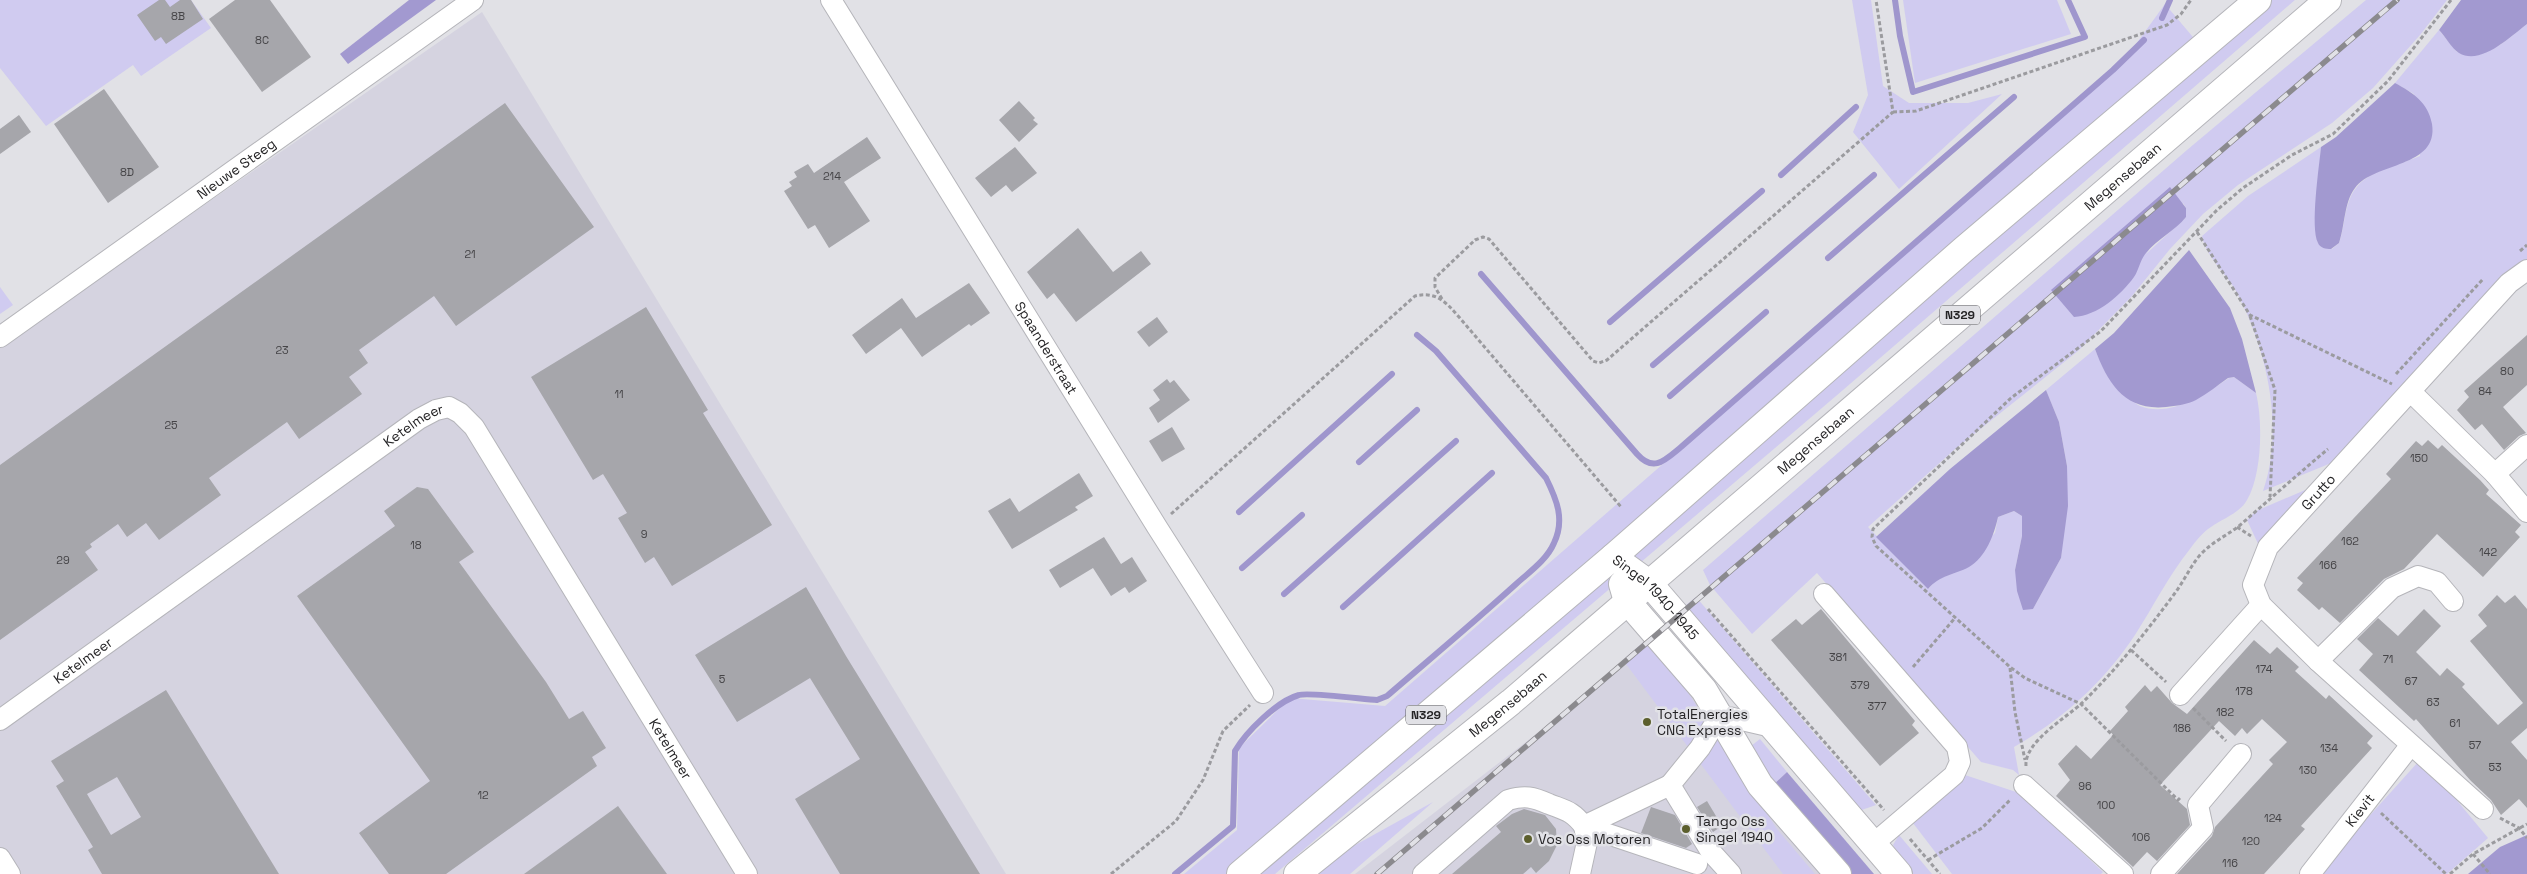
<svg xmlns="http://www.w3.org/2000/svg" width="2527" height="874" font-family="'Space Grotesk',sans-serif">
	<rect width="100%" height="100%" fill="#e1e1e6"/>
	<!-- built -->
	<g fill="#d5d3e0">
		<polygon points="482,12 1006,874 0,874 0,347"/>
		<polygon points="1654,643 1848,874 1355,874"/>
	</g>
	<!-- green -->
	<g fill="#d0cbf0" fill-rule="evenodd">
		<polygon points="0,0 191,0 211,28 141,76 133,65 46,126 0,68"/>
		<polygon points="1852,0 1871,0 1883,86 1909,103 1968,103 2002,94 1899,189 1853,132 1868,95"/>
		<polygon points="1903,0 2057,0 2071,34 1915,83"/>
		<polygon points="2261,0 2295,0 1843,390 1275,874 1184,874 1237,830 1239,748 1290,698 1385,706 2120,66 2165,4 2203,49"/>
		<path d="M2366,0H2447L2420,35L2373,88L2332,123L2238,185L2203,214L2170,249L2132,296L2078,351L1954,450L1868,527L1928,589L1936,580L1950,574L1995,533L1998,517L2014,511L2022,516V536L2015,570L2033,609L2061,558L2067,466L2059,422L2046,390L2095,349C2102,367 2108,373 2121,387C2126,392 2133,403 2140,406C2170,418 2205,394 2229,378L2234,377L2256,393C2263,422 2262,474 2247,500C2240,513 2222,519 2211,527C2203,532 2195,542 2190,549C2169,575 2153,607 2135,635C2103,683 2063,719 2014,747L2019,775L2013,770L1981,762L1817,573L1752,634L1710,585L1703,570L2187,150ZM2183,203L2186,208V217L2146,254Z"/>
		<path d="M2527,24V263L2341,459L2263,491C2285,428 2267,349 2236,291C2226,273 2206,257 2202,236L2248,196L2321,147L2315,223L2318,243L2332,249L2339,243C2344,229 2344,214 2349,201C2359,171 2394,167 2420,156L2414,94L2395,83L2439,30L2457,52L2500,45Z"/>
		<polygon points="0,287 13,305 0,314"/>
		<polygon points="2319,484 2260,548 2247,520 2256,511"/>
		<polygon points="1696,597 1876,805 1853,813 1680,610"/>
		<polygon points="1646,640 1685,688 1777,829 1815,874 1783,874 1623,660"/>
		<polygon points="1760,739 1787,772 1772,786 1751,746"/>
		<polygon points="2419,761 2426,763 2488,838 2447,874 2317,874"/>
		<polygon points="1950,770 2019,793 2103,872 2101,874 1952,874 1903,810"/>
		<polygon points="1433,802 1350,874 1315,874 1339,854"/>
		<polygon points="1899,835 1932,874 1913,874 1900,858 1893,845"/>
	</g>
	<!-- forest -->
	<g fill="#a299d0">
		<polygon points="409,0 436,0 348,64 340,54"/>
		<path d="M2461,0H2527V24C2511,36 2481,66 2459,53C2452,49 2445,36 2439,30Z"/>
		<path d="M2395,83C2413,93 2428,102 2432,124C2439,168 2374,162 2355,188C2344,202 2345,226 2339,243L2331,249C2326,249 2320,248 2318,243C2310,227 2319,168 2321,147L2336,137Z"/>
		<path d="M2170,187L2186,208V217C2175,231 2157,239 2146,253C2140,260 2139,270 2134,277C2121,295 2097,316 2074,317L2051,290Z"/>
		<path d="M2189,250L2230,308L2242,339L2256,393L2234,377L2228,378C2218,385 2207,394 2196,400C2188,404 2176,406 2166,407C2125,411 2108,384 2095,349L2114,333Z"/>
		<path d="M2046,390L2059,422L2067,466L2068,506L2061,558L2033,609L2023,610L2017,591L2015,570L2022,536V516L2014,511L1998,517C1994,535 1986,557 1969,567C1954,575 1940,575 1928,589L1876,537L1950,469Z"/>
		<polygon points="1787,772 1874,874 1839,874 1772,786"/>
		<polygon points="2527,835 2527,874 2468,874 2500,847"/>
	</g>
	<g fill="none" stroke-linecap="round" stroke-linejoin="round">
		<!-- stream -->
		<g stroke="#9f96cd" stroke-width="6">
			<polyline points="1895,0 1900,36 1913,92 2085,37 2068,0"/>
			<polyline points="2162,18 2170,0"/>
			<polyline points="1781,175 1856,107"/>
			<polyline points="1828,258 2014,97"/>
			<path d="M1481,274L1637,454C1654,473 1665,460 1681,447L2113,70L2144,40"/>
			<polyline points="1610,322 1762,191"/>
			<polyline points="1653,365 1874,175"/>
			<polyline points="1670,396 1766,312"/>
			<polyline points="1359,462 1417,410"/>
			<polyline points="1239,512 1392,374"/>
			<polyline points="1242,568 1302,515"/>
			<polyline points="1284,594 1456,441"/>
			<polyline points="1343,607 1492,473"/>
			<path d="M1175,874L1233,826L1235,751C1246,732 1277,701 1299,695C1309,692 1362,699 1377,700L1387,696C1430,659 1473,623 1515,585C1528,573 1547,560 1554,543C1565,520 1557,500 1546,478L1436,351L1417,335"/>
		</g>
	</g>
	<!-- building -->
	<g fill="#a6a6ab" fill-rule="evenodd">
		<polygon points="159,0 165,0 170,7 180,0 191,0 203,19 166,44 161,37 155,41 137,15"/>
		<polygon points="235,0 270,0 311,57 262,92 209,19"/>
		<polygon points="104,89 159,167 108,203 54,124"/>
		<polygon points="1019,101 1035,118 1033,120 1038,124 1019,142 999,120"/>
		<polygon points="505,103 594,227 456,326 434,296 359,350 368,363 349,377 362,394 299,439 287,422 209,478 221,495 159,540 146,523 127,537 118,524 90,544 92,547 85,552 98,570 0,640 0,465"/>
		<polygon points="19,115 31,132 0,154 0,129"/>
		<polygon points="867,137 881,158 844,182 870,221 829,248 815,225 808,229 784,191 792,186 789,182 797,177 794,172 808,164 814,173"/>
		<polygon points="1015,147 1037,173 1012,192 1006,185 991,197 975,178"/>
		<polygon points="1078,228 1113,272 1141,251 1151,264 1076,322 1054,293 1047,299 1027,272"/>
		<polygon points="969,283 990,313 971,326 969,324 922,357 901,328 866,354 852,335 902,298 916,318"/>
		<polygon points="646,307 708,410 703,413 772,525 672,586 654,557 645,563 618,518 627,513 603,474 593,480 531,377"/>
		<polygon points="1157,317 1168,332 1149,347 1137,332"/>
		<polygon points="2527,335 2527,385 2503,407 2526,433 2519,436 2504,450 2482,424 2475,430 2457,410 2469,397 2464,391"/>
		<polygon points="1167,379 1170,383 1174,380 1190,400 1158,423 1149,408 1160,400 1153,390"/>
		<polygon points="1172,427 1185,449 1162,462 1149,441"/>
		<polygon points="2428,440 2438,449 2442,445 2480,480 2489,490 2486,494 2521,525 2515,532 2520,537 2483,577 2437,534 2404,569 2384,579 2340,623 2322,607 2319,610 2297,590 2303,583 2297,578 2391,479 2386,474 2416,441 2422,446"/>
		<polygon points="1079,473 1093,496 1075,507 1078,510 1012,549 988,511 1010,498 1019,512"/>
		<polygon points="417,487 428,489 474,552 459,562 546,682 569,719 583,711 606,748 592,757 597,766 446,874 389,874 359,833 430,781 297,596 395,526 384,511"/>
		<polygon points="1104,537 1121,564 1132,557 1147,581 1129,593 1125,587 1111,596 1093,568 1060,588 1049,570"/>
		<polygon points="806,587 846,656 980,874 840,874 795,799 860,759 810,678 737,722 695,655"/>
		<polygon points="2497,595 2505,603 2515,595 2527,609 2527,728 2511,742 2527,760 2527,808 2519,799 2501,815 2491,800 2471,781 2416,719 2414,721 2359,670 2373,654 2357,639 2378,618 2398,636 2424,609 2441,626 2416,652 2440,676 2447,668 2465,684 2462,687 2498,725 2523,703 2470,641 2487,626 2478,615"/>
		<polygon points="1821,609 1915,721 1912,725 1919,733 1880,766 1771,640 1796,619 1802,625"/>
		<polygon points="2254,640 2270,654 2277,647 2299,667 2295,671 2326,699 2329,695 2373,736 2367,743 2372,748 2301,826 2305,829 2264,874 2177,874 2212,836 2215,827 2273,764 2269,760 2287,742 2262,719 2247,734 2242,728 2235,736 2219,721 2160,785 2187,809 2190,825 2157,861 2147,852 2133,867 2056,796 2070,780 2058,764 2076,745 2091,759 2113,735 2110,731 2128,711 2125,707 2145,685 2151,692 2157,686 2172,703 2187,714"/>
		<path d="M166,690L279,874H102L88,850L93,847L56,786L64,781L51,761ZM117,777L141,817L111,835L87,794Z"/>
		<polygon points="1707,801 1722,826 1713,832 1697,807"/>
		<polygon points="618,806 667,874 524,874"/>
		<polygon points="1651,807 1675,815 1692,844 1686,848 1641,833"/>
		<polygon points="1524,809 1545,815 1556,829 1557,845 1549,861 1536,873 1531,867 1523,874 1452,874 1501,832 1496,826 1512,814"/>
	</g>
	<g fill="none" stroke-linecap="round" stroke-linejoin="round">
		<defs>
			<g id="minor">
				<path id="s1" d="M831,0L1157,527L1263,693"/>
				<path id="s2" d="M0,337L473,0"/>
				<polyline points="2411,392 2495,474 2527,512"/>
				<polyline points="2495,474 2527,445"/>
				<polyline points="1824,594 1957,747 1960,762 1954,775 1873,844"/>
				<path id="s3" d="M2453,601L2437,582L2418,576L2392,588L2318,661L2261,605L2253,585L2268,547L2509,283L2527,270"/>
				<polyline points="2318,661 2483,809"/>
				<polyline points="2180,695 2261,605"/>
				<path id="s4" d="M0,720L419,419L436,410L449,407L460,413L474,427L747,874"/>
				<polyline points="2024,785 2123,874"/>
				<polyline points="0,858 10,874"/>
				<path d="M1423,874L1508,800C1525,795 1533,797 1549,804C1567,811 1572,811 1584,826L1697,864"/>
				<polyline points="1580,874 1587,842 1584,826 1670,785"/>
				<polyline points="1731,874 1711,852 1670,785 1700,748 1720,715 1772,727"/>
				<polyline points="2161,874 2203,828 2198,805 2241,754"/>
				<path id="s5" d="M2310,874L2410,746"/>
			</g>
			<g id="major">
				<path id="s6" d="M1613,557L1649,583L1899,874"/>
				<polyline points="1622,584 1627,601 1704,690 1760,785 1838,874"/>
				<polyline points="1240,874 1613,557 1964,249 2258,0"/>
				<path id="s7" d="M1297,874L1511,702L2328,0"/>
			</g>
		</defs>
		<!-- minor casing -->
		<use href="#minor" stroke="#b5b5ba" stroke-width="22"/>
		<!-- major casing -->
		<use href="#major" stroke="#b5b5ba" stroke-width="28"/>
		<!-- path -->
		<g stroke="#9b9b9f" stroke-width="3" stroke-dasharray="4 2.5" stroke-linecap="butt">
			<polyline points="1893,112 1916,111 2167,25 2181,14 2191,0"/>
			<polyline points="2197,232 2250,315 2392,384"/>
			<polyline points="2520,251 2527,245"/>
			<polyline points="1442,299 1435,287 1435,278 1475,240 1483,237 1489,239 1593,361 1599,363 1607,360 1893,112 1876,0"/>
			<polyline points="2250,316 2275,390 2270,497"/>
			<polyline points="2396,374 2483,279"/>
			<path d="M1171,514L1415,296C1436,291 1446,302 1459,317L1622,508"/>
			<polyline points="2237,527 2251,536"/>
			<polyline points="1708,609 1884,810"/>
			<polyline points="2131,650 2166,682"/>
			<polyline points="1913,667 1955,618"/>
			<polyline points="2010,668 2015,712 2025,760"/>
			<polyline points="2193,708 2226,741"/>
			<path d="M2026,766C2024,742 2066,718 2082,703C2116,670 2147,631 2175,593C2184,581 2190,567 2200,555C2212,542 2226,536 2239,526C2269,500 2298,474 2328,449"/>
			<polyline points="2180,798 2178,800 2081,704 2025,678 2010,667 1876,546 1872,537 1873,529 2011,398 2101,331 2217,210 2243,188 2292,155 2333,134 2388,81 2451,0"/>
			<polyline points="2381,813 2446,874"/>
			<polyline points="2500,818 2519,828 2527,838"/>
			<polyline points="1910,839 1940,874"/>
			<polyline points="2473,854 2490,874"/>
			<polyline points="1928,860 1982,828 2011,799"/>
			<polyline points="1111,874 1176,821 1203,780 1223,731 1250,705"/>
			<polyline points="2450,874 2473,854 2527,824"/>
		</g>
		<!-- minor -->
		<use href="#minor" stroke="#fff" stroke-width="20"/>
		<!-- major -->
		<use href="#major" stroke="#fff" stroke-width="26"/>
		<defs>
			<polyline id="rail" points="1377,874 2397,0"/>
		</defs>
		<!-- rail casing -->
		<use href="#rail" stroke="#8b8a8e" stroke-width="5.5"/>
		<!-- rail -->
		<use href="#rail" stroke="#e1e1e6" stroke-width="4" stroke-dasharray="11" stroke-linecap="butt"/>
	</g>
	<!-- markers -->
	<g fill="#5c5f2d" stroke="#e1e1e6" stroke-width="2">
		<circle cx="1647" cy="722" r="5"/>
		<circle cx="1686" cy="829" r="5"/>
		<circle cx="1528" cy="839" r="5"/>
	</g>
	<g text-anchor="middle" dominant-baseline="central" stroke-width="5" stroke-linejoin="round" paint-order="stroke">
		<!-- number labels -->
		<g font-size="11" fill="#454447">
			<text x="178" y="16">8B</text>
			<text x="262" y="40">8C</text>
			<text x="127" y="172">8D</text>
			<text x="832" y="176">214</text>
			<text x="470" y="254">21</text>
			<text x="282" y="350">23</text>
			<text x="2507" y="371">80</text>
			<text x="2485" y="391">84</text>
			<text x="619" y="394">11</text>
			<text x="171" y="425">25</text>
			<text x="2419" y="458">150</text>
			<text x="644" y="534">9</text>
			<text x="2350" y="541">162</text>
			<text x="416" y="545">18</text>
			<text x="2488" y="552">142</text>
			<text x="63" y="560">29</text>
			<text x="2328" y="565">166</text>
			<text x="1838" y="657">381</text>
			<text x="2388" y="659">71</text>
			<text x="2264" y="669">174</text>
			<text x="722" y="679">5</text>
			<text x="2411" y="681">67</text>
			<text x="1860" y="685">379</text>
			<text x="2244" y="691">178</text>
			<text x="2433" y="702">63</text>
			<text x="1877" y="706">377</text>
			<text x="2225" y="712">182</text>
			<text x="2455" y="723">61</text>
			<text x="2182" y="728">186</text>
			<text x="2475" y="745">57</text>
			<text x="2329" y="748">134</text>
			<text x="2495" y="767">53</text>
			<text x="2308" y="770">130</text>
			<text x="2085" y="786">96</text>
			<text x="483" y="795">12</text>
			<text x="2106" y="805">100</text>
			<text x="2273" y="818">124</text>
			<text x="2141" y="837">106</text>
			<text x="2251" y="841">120</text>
			<text x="2230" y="863">116</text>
		</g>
		<!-- shield labels -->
		<g fill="#e1e1e6" stroke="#5d5d60" stroke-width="1">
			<rect x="1940" y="305.5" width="40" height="19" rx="4"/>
			<rect x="1406" y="705.5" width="40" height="19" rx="4"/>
		</g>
		<g font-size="12" font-weight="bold" fill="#252426">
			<text x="1960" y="315">N329</text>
			<text x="1426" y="715">N329</text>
		</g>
		<!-- street labels -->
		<g font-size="14" fill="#252426" stroke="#e1e1e6">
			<text stroke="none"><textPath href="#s2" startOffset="290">Nieuwe Steeg</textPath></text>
			<text stroke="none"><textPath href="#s7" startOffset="1081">Megensebaan</textPath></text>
			<text stroke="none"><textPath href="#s1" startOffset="409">Spaanderstraat</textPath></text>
			<text stroke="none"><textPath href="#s4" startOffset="508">Ketelmeer</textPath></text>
			<text stroke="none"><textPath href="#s7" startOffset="676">Megensebaan</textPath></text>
			<text stroke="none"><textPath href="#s3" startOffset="394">Grutto</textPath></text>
			<text stroke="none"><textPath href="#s6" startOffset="59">Singel 1940-1945</textPath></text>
			<text stroke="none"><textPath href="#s4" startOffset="102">Ketelmeer</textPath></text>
			<text stroke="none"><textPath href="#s7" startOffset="271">Megensebaan</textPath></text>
			<text stroke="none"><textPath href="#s4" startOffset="958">Ketelmeer</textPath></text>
			<text stroke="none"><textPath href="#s5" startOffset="81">Kievit</textPath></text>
		</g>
		<!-- poi labels -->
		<g font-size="14" fill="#252426" stroke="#e1e1e6" text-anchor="start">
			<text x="1657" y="714">TotalEnergies<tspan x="1657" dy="16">CNG Express</tspan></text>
			<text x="1696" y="821">Tango Oss<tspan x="1696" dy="16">Singel 1940</tspan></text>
			<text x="1538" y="839">Vos Oss Motoren</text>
		</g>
	</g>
</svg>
